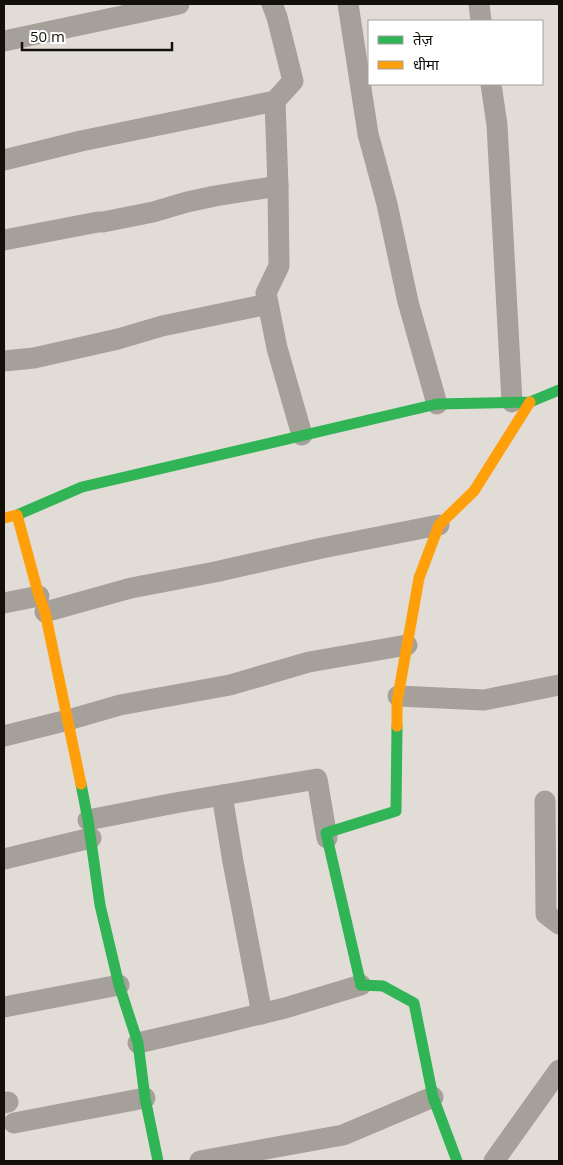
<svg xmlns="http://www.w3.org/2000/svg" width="563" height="1165" font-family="'Open Sans','Noto Sans Devanagari',sans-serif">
	<rect width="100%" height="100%" fill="#e2dcd7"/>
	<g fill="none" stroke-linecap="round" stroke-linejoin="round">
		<!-- street -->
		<g stroke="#a6a09a" stroke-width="21">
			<polyline points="348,4 368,134 387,204 408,302 437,404"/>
			<polyline points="479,4 481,21"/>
			<polyline points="4,41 179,4"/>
			<polyline points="491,84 497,125 512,402"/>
			<polyline points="275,101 278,186 279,266 266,293 277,348 302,435"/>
			<polyline points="4,160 81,141 275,101 293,81 277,17 272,4"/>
			<polyline points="4,240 98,222 103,222 153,212 187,202 215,196 278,186"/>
			<polyline points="4,361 34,358 118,339 162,326 268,304"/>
			<polyline points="4,603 39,596"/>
			<polyline points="45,612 131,588 215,572 322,548 439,525"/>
			<polyline points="398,696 484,700 559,685"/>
			<polyline points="4,736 68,720 120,705 230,685 309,662 407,645"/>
			<polyline points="222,795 233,862 262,1014"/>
			<polyline points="545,801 546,914 559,924"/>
			<polyline points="88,820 175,803 317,779 327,838"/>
			<polyline points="4,859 91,838"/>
			<polyline points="4,1007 119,985"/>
			<polyline points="138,1043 211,1026 285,1008 361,985"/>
			<polyline points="4,1103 8,1102"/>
			<polyline points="14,1123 145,1098"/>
			<polyline points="200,1161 343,1135 433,1097"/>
			<polyline points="494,1161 559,1070"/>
		</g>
		<!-- fast -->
		<g stroke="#30b455" stroke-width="11">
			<polyline points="17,515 82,487 437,404 530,402 559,390"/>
			<polyline points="397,726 396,811 326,833 361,985 383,986 414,1003 433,1097 457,1161"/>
			<polyline points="81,784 88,820 100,905 119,985 138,1043 145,1098 158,1161"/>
		</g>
		<!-- slow -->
		<g stroke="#ff9f0a" stroke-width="11">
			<polyline points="4,518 17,515 39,596 45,612 81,784"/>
			<polyline points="397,726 397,702 419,578 439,525 474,491 530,402"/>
		</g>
	</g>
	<!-- border -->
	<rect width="563" height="1165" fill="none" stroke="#13100c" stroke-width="10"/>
	<!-- legend -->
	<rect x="368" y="20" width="175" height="65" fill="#ffffff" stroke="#a19f9e"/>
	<rect x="378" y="36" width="25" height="8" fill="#30b455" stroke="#a19f9e"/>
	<text x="413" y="45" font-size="15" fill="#13100c">तेज़</text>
	<rect x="378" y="61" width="25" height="8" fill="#ff9f0a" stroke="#a19f9e"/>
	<text x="413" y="70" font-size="15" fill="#13100c">धीमा</text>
	<!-- scale -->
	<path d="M22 42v8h150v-8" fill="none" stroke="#13100c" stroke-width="2.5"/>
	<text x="30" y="42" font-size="15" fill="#13100c" stroke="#ffffff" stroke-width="4" paint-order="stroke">50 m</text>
</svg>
